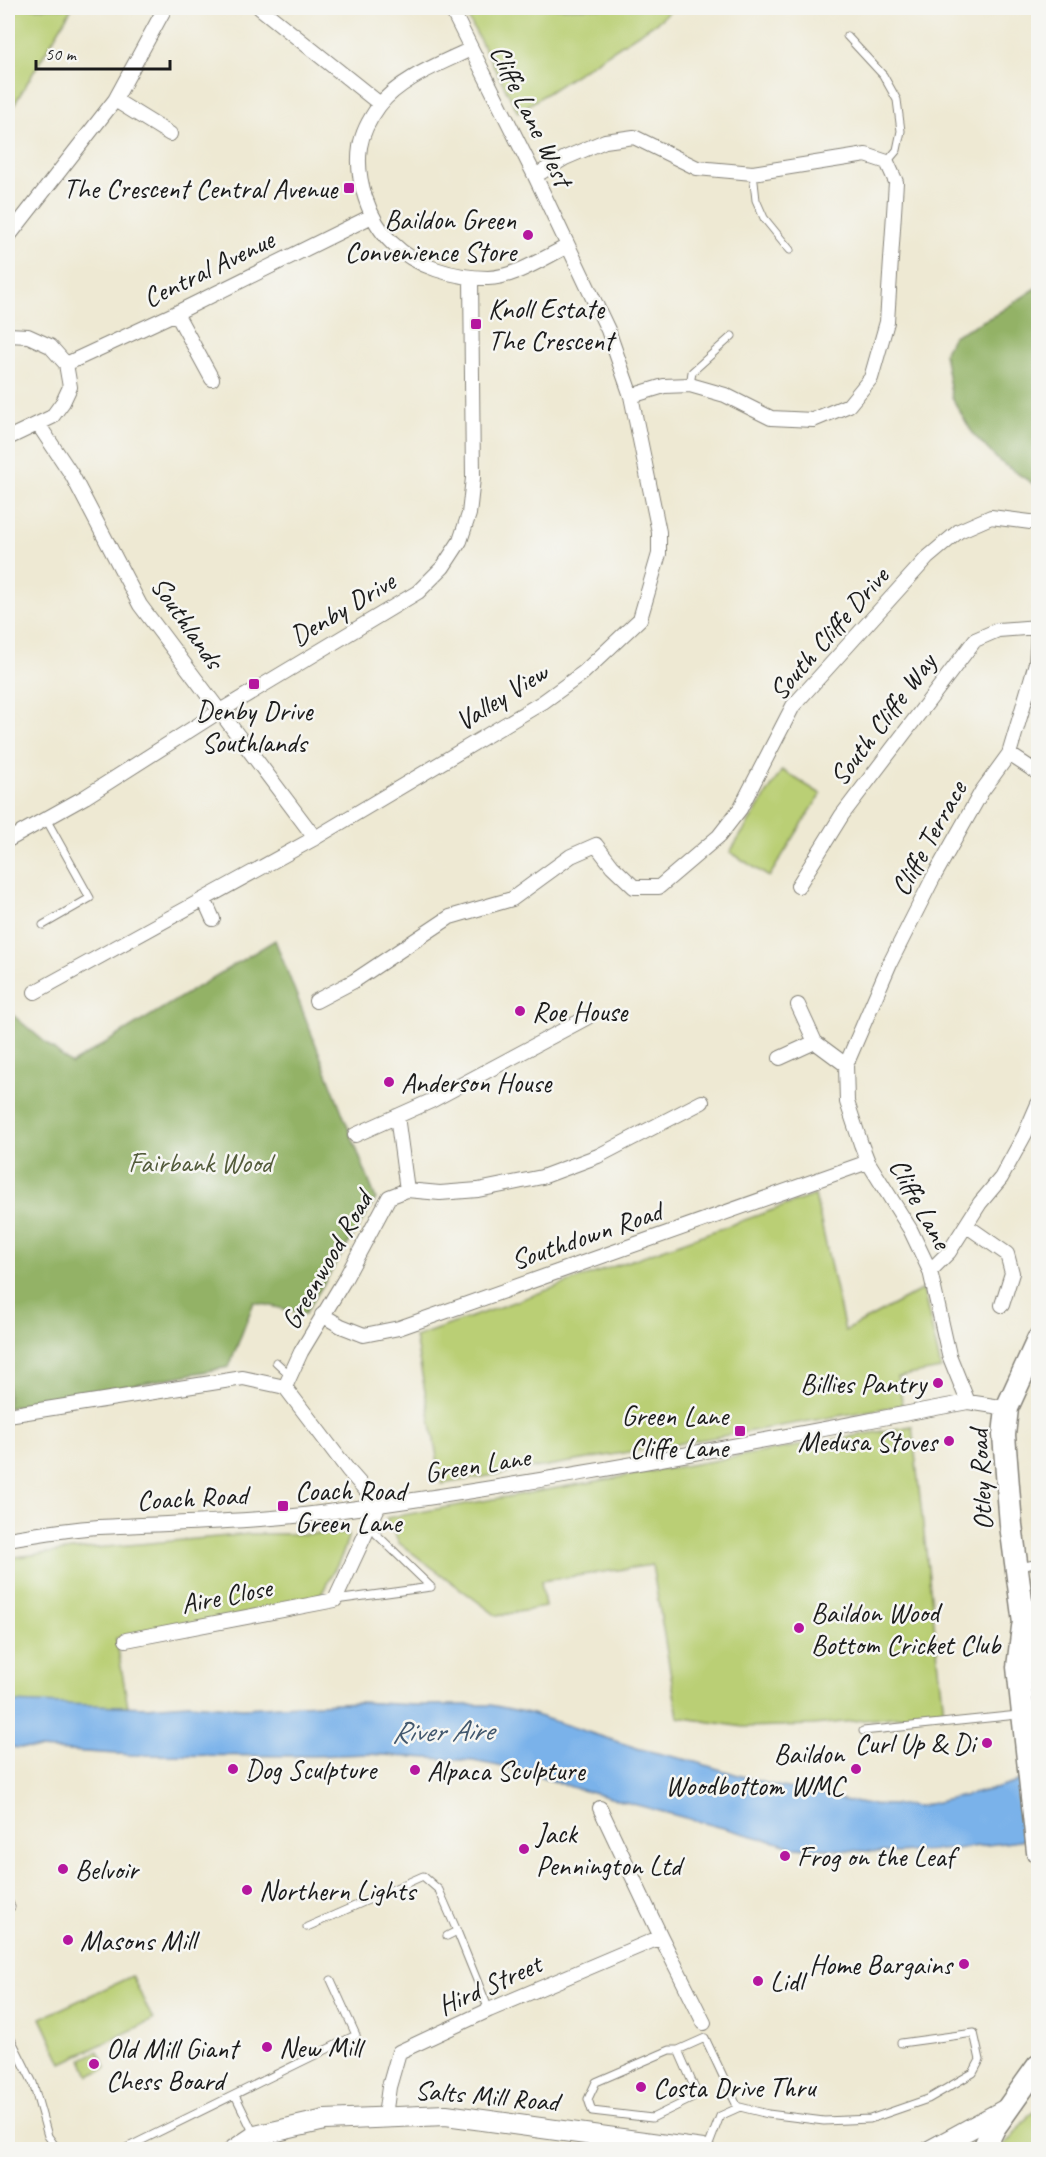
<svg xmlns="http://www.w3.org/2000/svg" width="1046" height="2157" font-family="Caveat,sans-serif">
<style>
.green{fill:#bacf74;stroke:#6b7648;stroke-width:1.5}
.forest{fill:#93b266;stroke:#586741;stroke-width:1.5}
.water{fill:#7ab2ea;stroke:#4b6783;stroke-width:1.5}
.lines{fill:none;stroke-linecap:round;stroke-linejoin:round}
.lane-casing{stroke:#858278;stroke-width:9}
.street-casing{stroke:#858278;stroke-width:16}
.secondary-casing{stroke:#858278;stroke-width:22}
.primary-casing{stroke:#858278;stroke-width:25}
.lane{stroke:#fff;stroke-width:7}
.street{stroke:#fff;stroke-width:14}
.secondary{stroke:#fff;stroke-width:20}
.primary{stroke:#fff;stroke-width:22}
.poi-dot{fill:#b5179e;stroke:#f6f6f2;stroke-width:2}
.labels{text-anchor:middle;stroke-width:5;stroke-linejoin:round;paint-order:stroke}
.street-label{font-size:28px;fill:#1c1c1c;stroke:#f6f6f2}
.poi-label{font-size:28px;fill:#1c1c1c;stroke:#f6f6f2;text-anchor:start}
.park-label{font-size:28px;fill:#535b3b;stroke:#f6f6f2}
.water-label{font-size:30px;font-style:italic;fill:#42586e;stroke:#f6f6f2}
</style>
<rect width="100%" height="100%" fill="#f6f6f2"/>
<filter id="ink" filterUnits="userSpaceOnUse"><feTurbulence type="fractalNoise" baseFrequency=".0167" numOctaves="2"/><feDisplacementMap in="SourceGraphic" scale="12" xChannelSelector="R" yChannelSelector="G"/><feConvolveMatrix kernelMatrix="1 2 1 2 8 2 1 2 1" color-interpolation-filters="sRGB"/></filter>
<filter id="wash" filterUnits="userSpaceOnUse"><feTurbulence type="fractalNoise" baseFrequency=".008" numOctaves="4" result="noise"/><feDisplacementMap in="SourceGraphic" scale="24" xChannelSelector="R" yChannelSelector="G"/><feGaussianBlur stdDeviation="1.35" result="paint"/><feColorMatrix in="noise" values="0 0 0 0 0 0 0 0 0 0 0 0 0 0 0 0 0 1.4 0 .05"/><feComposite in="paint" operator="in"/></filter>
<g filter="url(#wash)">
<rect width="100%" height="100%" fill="#eee9d3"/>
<path class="green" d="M8 8H72L8 115Z
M463 8H673L660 20 518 112Z
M782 770 821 794 769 877 730 852Z
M815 1195 845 1331 923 1289 941 1369 897 1377 903 1405 442 1484 415 1337Z
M912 1426 944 1712 813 1725 743 1727 678 1717 652 1565 541 1581 545 1607 497 1616 399 1543 386 1518Z
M250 1534H349L343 1553 322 1593 306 1606 116 1638 128 1706 48 1705 8 1702V1558L73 1550Z
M132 1976 153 2020 62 2063 41 2018Z
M98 2051 106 2068 89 2076 82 2059Z
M1038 2109V2149H999L1013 2136 1029 2115Z"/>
<path class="forest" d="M1038 287V487L999 461 973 434 952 398 944 353 953 336 995 315Z
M275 940 376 1199 305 1314 254 1302 229 1367 8 1408V1011L71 1064Z"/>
<path class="water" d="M8 1702 146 1707 189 1704 243 1708 359 1702 413 1705H491L529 1713 640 1749 692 1761 768 1784 863 1804 920 1806 998 1788 1014 1783 1038 1768V1831L1020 1841 955 1849 897 1853 794 1847 581 1790 519 1770 473 1761 368 1754 313 1756 133 1755 8 1747Z"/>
</g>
<g filter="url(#ink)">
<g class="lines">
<g class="lane-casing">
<path id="lane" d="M847 36 883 75 897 100 901 131 897 150 887 162
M753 173 756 200 764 218 790 250
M690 385 692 372 732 336
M43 925 90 898 46 819
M276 1362 290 1375
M368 1526 431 1587
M1021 1567 1038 1563
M335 1600 431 1587
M863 1731 1038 1713
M8 1900 11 1907 8 1908
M307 1927 423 1876 439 1890 457 1931
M447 1936 457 1931 489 2010
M8 2033 33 2083 48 2136 58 2150
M678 2050H670L596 2082 588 2099 592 2111 652 2118 693 2098 696 2091 678 2050 705 2038 738 2108
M235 2095 254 2134
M262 2137 268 2150
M122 2150 356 2035 331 1980
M707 2150 720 2116 740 2107 768 2114 824 2121 870 2119 928 2099 973 2073 980 2060 974 2033 901 2043"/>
</g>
<g class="street-casing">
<path id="street" d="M260 8 380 104
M471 49C442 63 399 79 379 106 371 117 362 133 360 147 355 178 369 221 392 243 416 267 455 278 488 278 516 277 543 258 568 246
M115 100 170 134
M535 176 565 158 605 141 634 137 697 168 753 173 866 155 887 162 896 182 887 322 871 378 849 405 813 420 771 418 725 395 690 385 664 386 631 396
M8 237 115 100 165 8
M176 313 212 379
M8 335 28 336 50 346 66 364 70 387 63 402 52 417 8 438
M66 364 176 313 372 216
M38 424 72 475 140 605 315 838
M1009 754 1038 773
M8 840 85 797 220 711 418 592 443 567 460 541 469 514 473 478 471 277
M798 886 842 815 975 640 998 630 1038 627
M204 899 213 919
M35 992 315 838 543 702 583 673 640 619 659 554V532L631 396 608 330 535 176 451 8
M316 1001 354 981 450 917 512 899 571 856 596 845 612 866 634 887H659L719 836 740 809 793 706 927 558 959 531 991 517 1038 523
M798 1005 815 1042 846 1065 847 1102 861 1144 868 1162 910 1229 930 1271 949 1355 968 1402
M780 1058 815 1042
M846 1065 890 963 933 878 982 791 1009 754 1036 663 1038 632
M397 1116 407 1190
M355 1135 431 1101 588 1017
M967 1226 1007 1254 1012 1273 1002 1305
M930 1271 949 1252 980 1203 1001 1178 1025 1134 1038 1104
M322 1315 341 1326 364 1335 399 1328 868 1162
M285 1387 301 1352 345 1279 389 1197 407 1190 440 1193 478 1190 542 1177 598 1156 702 1102
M8 1415 243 1378 285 1387 348 1470 379 1505
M8 1539C38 1534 68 1529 99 1527 168 1523 236 1523 304 1515 527 1487 747 1443 968 1402L1007 1408
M126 1640 335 1600 379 1505
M600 1808 661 1937 704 2023
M385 2116 389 2087 399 2052 489 2010 661 1937
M594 2134 595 2150"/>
</g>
<g class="secondary-casing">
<path id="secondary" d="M234 2150 255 2136 325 2120 446 2115 703 2150
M931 2150 1008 2108"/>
</g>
<g class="primary-casing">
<path id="primary" d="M1038 1340 1007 1408 1004 1435 1011 1525 1024 1623 1038 1671
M1023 1627 1018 1667 1038 1852
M983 2150 994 2128 1038 2066"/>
</g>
<use href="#lane" class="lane"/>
<use href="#street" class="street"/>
<use href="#secondary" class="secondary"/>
<use href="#primary" class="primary"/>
</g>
</g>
<g class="poi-dot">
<rect x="343" y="182" width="12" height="12" rx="3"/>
<circle cx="528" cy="235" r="6"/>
<rect x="470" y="318" width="12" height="12" rx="3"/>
<rect x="248" y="678" width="12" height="12" rx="3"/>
<circle cx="520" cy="1011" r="6"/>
<circle cx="389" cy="1082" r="6"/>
<circle cx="938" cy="1383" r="6"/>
<rect x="734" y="1425" width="12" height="12" rx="3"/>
<circle cx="949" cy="1441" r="6"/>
<rect x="277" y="1500" width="12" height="12" rx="3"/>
<circle cx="799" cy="1628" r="6"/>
<circle cx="987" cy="1743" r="6"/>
<circle cx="233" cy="1769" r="6"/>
<circle cx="856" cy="1769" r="6"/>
<circle cx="415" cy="1770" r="6"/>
<circle cx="524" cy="1849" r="6"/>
<circle cx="785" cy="1856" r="6"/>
<circle cx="63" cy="1869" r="6"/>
<circle cx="247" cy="1890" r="6"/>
<circle cx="68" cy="1940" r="6"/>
<circle cx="964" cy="1964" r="6"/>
<circle cx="758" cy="1981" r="6"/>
<circle cx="267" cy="2047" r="6"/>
<circle cx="94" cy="2064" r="6"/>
<circle cx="641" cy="2087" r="6"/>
</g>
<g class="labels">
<g class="street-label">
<text transform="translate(532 115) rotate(64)" y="10">Cliffe Lane West</text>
<text transform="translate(208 268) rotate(-26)" y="10">Central Avenue</text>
<text transform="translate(342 608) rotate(-31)" y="10">Denby Drive</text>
<text transform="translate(188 622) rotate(55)" y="10">Southlands</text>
<text transform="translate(828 633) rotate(-49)" y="10">South Cliffe Drive</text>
<text transform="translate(501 696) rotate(-32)" y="10">Valley View</text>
<text transform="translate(882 719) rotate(-53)" y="10">South Cliffe Way</text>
<text transform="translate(928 838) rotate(-61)" y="10">Cliffe Terrace</text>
<text transform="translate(921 1203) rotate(61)" y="10">Cliffe Lane</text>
<text transform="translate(586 1235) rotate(-19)" y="10">Southdown Road</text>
<text transform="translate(326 1260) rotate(-60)" y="10">Greenwood Road</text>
<text transform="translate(477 1464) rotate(-9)" y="10">Green Lane</text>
<text transform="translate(980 1480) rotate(-93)" y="10">Otley Road</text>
<text transform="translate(192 1497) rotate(-3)" y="10">Coach Road</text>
<text transform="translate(226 1595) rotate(-11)" y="10">Aire Close</text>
<text transform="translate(489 1984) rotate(-24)" y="10">Hird Street</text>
<text transform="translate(487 2095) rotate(5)" y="10">Salts Mill Road</text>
</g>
<g class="poi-label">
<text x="337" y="198" text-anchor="end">The Crescent Central Avenue</text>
<text x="516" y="229" text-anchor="end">Baildon Green<tspan x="516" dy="32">Convenience Store</tspan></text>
<text x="488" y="318">Knoll Estate<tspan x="488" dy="32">The Crescent</tspan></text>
<text x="254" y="720" text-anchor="middle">Denby Drive<tspan x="254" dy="32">Southlands</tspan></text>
<text x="532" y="1021">Roe House</text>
<text x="401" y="1092">Anderson House</text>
<text x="926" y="1393" text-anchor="end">Billies Pantry</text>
<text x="728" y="1425" text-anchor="end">Green Lane<tspan x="728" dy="32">Cliffe Lane</tspan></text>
<text x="937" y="1451" text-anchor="end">Medusa Stoves</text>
<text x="295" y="1500">Coach Road<tspan x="295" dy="32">Green Lane</tspan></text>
<text x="811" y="1622">Baildon Wood<tspan x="811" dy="32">Bottom Cricket Club</tspan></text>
<text x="975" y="1753" text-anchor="end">Curl Up &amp; Di</text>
<text x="844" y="1763" text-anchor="end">Baildon<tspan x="844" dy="32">Woodbottom WMC</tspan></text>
<text x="245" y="1779">Dog Sculpture</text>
<text x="427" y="1780">Alpaca Sculpture</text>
<text x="536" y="1843">Jack<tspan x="536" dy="32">Pennington Ltd</tspan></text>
<text x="797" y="1866">Frog on the Leaf</text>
<text x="75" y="1879">Belvoir</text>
<text x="259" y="1900">Northern Lights</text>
<text x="80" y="1950">Masons Mill</text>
<text x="952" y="1974" text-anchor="end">Home Bargains</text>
<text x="770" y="1991">Lidl</text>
<text x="279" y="2057">New Mill</text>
<text x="106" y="2058">Old Mill Giant<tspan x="106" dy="32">Chess Board</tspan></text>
<text x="653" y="2097">Costa Drive Thru</text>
</g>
<g class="park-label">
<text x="200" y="1172">Fairbank Wood</text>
</g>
<g class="water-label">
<text transform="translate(442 1731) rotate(-1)" y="10">River Aire</text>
</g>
</g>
<rect width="1046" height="2157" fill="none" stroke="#f6f6f2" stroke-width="30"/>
<path d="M36 60v9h134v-9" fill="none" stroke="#1c1c1c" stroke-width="3"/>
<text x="45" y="60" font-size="18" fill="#1c1c1c" stroke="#f6f6f2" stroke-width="4.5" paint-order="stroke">50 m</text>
</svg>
